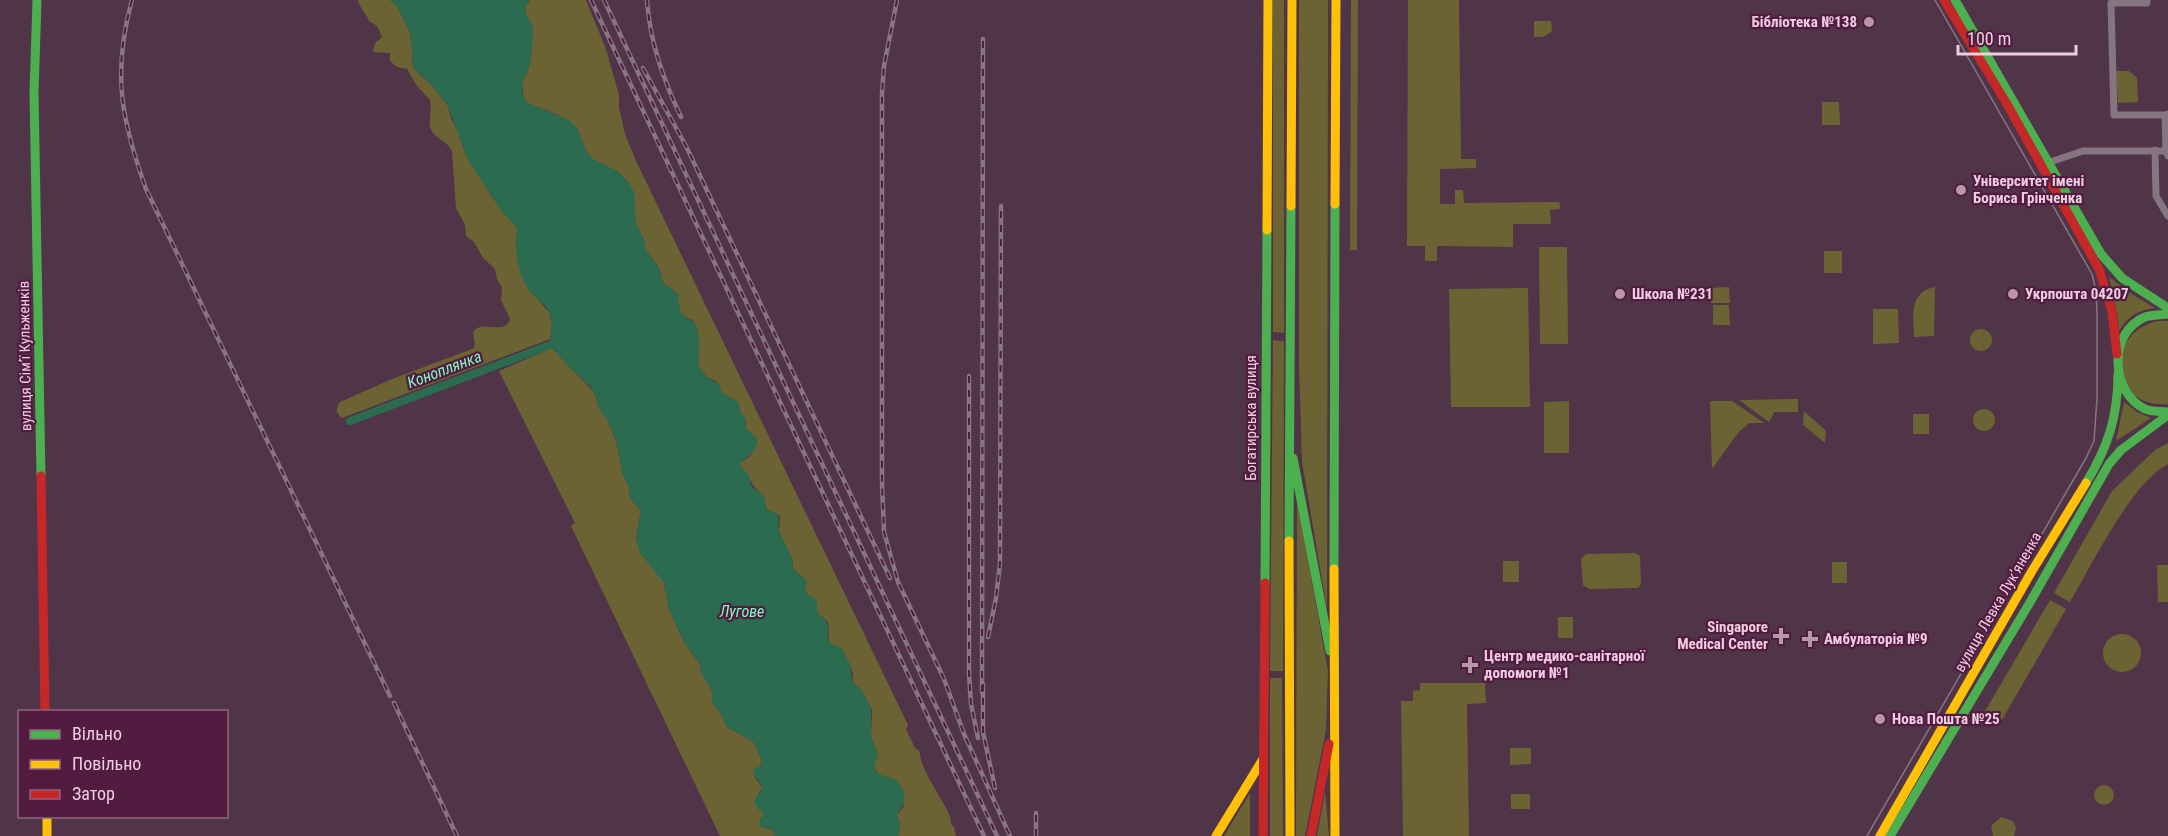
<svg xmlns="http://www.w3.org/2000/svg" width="2168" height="836" font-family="'Roboto Condensed',sans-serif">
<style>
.green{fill:#6c6335}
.water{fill:#2b6b50}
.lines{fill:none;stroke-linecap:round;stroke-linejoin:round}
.canal{stroke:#2b6b50;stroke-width:8}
.street{stroke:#85757e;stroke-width:7}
.fast{stroke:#4caf50;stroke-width:9}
.slow{stroke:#ffc107;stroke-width:9}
.jam{stroke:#c62828;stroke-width:9}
.tram{stroke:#877682;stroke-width:1.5}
.rail-casing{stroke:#877682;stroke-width:4.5}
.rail{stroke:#521c40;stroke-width:2;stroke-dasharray:7;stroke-linecap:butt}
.poi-dot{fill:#b797aa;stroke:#521c40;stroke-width:2}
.labels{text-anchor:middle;stroke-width:4.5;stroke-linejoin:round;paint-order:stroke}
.poi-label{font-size:15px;font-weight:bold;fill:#efcce0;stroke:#521c40;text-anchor:start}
.street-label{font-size:15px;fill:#efcce0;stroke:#521c40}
.water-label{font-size:16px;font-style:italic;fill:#7efcc3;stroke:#521c40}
</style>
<rect width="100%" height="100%" fill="#503447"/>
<path class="green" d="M358 0H390L397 6 410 33 413 53 412 62 419 74 432 85 448 106 451 118 460 135 463 148 492 197 517 228 516 245 532 293 549 312 552 324 550 339 342 418C335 413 336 408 340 402L392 379 472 349 475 346 473 332C484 318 504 337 510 319L501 300 502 288 497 279 495 269 483 258 474 242 466 236 465 225 456 208 452 151C447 140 431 137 430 126 429 117 432 109 430 100L417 86 407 69 397 67 390 61V53L373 52 375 43 382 37 377 26 369 21C366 13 359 7 358 0Z
M530 0H586L606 49 619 95V108L625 134 636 161 908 725 906 729 915 748 920 752C919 772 953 810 951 824L954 827 956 836H898L900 824 897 815 904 806 874 768V763L878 755 871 736 872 710 861 690 853 683V673L844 653 829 642 828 622 818 614 805 592 806 580 793 569V562L779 531 780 516 778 514 767 510 763 495C748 484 752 477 740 466V463L750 456 757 443 753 435 746 429V421L740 413 739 403 722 393 716 381 707 377 698 366C699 352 701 330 692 320 688 317 683 317 680 312 676 306 679 300 677 293L663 283 659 268 645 249 644 240 636 224 629 183 617 171 593 160 586 151 577 128 556 114 527 103 524 99 522 83 529 68 533 28 526 17 525 7Z
M1273 0H1284V333L1273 332Z
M1299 0H1328L1327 609 1302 462 1299 366Z
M1351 0H1358L1357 250H1350Z
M1408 0H1459L1461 159H1476V168L1440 169V204H1455V190H1463L1464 203 1559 202 1561 209 1550 210 1551 224H1513V247L1437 246V261H1425V246H1407Z
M1534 21H1551L1552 31 1543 37H1534Z
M2116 71H2129L2137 78 2138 102 2118 103Z
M1822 102H1839L1840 125H1822Z
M1539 247H1567L1568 344H1540Z
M1824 251H1842V273H1824Z
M2109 277 2133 295 2155 308C2137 311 2129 315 2119 331L2118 316Z
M1729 287 1730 303H1711L1710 288Z
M1935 287 1934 336 1914 337C1913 316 1909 292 1935 287Z
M1528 288 1530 407H1451L1449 289Z
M1713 305H1729L1730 325H1713Z
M1873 309H1898L1899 343 1873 344Z
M2157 321H2168V404C2114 410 2100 336 2157 321Z
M1970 340a11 11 0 1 1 22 0a11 11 0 1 1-22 0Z
M1273 340 1283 341 1284 343 1283 671H1270Z
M552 348 594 392 600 410 608 421 616 441 623 475 629 487 630 498 641 511 636 538 664 583 669 609 684 642 700 664 701 672 712 691V703L721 714 727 727 754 742 762 762 755 778 763 788 759 792 764 815 760 820V826L771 829 775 836H720L571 526 575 523 499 371Z
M1798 399V412H1774L1769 422 1739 400Z
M1569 401V453H1544V402Z
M1710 401H1732L1764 423H1749L1738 433 1712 469Z
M2124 402 2137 412 2151 418 2116 441Z
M1973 420a11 11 0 1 1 22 0a11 11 0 1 1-22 0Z
M1804 411 1826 431 1825 443 1803 425Z
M1913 414H1929V434H1913Z
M2168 443V464C2131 483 2092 565 2070 602L2054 593 2112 491 2155 450Z
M1297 499 1328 671 1326 730 1305 836H1296Z
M1635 553 1640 556 1641 584 1638 588 1589 589 1583 585 1581 559 1586 554Z
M1503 561H1519V582H1503Z
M1832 562H1847V583H1832Z
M2157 565H2168V602H2158Z
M2050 600 2066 609 2002 720 1984 713Z
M1558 617H1573V638H1558Z
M2103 653a19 19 0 1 1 38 0a19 19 0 1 1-38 0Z
M1270 678H1282L1283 836H1270Z
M1420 683H1485L1486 703 1467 704 1469 836H1403L1401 701H1413V691L1420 690Z
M1510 748H1531V764L1510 765Z
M2094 795a10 10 0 1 1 20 0a10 10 0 1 1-20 0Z
M1325 791 1329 836H1317Z
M1250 793V836H1224Z
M1511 794H1530V809H1511Z
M2001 817 2013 821 2016 828 2014 836H1993L1991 826Z"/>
<path class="water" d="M390 0H530C517 15 533 17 533 30 532 39 533 50 531 58 529 75 514 87 528 103L569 120 577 128 586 151 593 159 617 171 629 183 634 192 636 224 644 240 645 249 659 268 663 283 677 293 681 313C684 317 690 319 693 322 702 333 699 352 698 366L707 377 719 384 722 393 739 403 740 413 745 417 746 429 757 438C758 450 749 456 740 463V466L748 474 752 487 763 495 767 510 778 514C780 520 777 526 780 533 784 543 794 557 793 569L807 581 805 592C821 604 815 595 818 614 834 626 825 627 829 642L842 649 850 664 853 683 861 690 871 708V736L878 755C868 778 882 772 897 781 908 795 906 801 897 815L900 824 898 836H775L771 829 760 826 759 823 764 813 758 809 754 801 763 788 753 773 755 768 761 766 762 762 754 742 727 727 721 714 712 703V691L701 672 700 664 684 642 669 609 664 583 640 553 636 538 641 511 630 498 629 487 623 475 616 441 608 421 600 410 594 392 590 386 571 369 550 345C550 334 554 322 549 312 546 305 538 300 533 295 516 276 515 252 517 228L500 209 468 160 448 106 432 85 414 69 410 33 397 6Z"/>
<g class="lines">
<path class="canal" d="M350 421 550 345"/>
<path class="street" d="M2147 0V3H2111L2114 115H2165
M2168 114 2165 115 2166 151 2168 156
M2155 150 2156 196 2168 216
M2050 162 2083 151H2166"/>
<path class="fast" d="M37 0 34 93 41 476
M1955 0 2101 254 2122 278 2168 308
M2168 314C2161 315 2151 315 2145 317 2107 333 2111 393 2145 409 2151 412 2161 411 2168 412
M1293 458 1330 651
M2086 483C2108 447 2118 416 2118 374
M1289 541 1291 206
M1334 569 1335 204
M1265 583 1267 230
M1890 836 2029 604 2109 464 2121 450 2168 415"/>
<path class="slow" d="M1335 204 1336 0
M1291 206 1292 0
M1267 230 1268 0
M1289 541 1290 836
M1334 569 1335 836
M47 816V836
M1216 836 1263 759
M1880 836 2032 571 2086 483"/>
<path class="jam" d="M1944 0 2007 104 2099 269 2112 311 2117 354
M41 476 45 712
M1263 836 1265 583
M1311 836 1329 744"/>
<path class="tram" d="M1867 836 2086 458 2094 441 2097 398V311L2096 291 2092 274 1935 0"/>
<g class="rail-casing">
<path id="rail" d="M132 0C112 73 121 119 146 189L390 696
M591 0 984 836
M604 0 997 836
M647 0C650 42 663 79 681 117
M897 0 884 66 882 93V484L884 532 898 582 944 679 964 734 1010 836
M643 68 686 146 890 578
M969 376V674L971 704 978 738
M988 637 996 598 1000 564 1001 206
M983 684V732L995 788
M982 692 983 39
M394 703 457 836
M1036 836V813"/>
</g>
<use href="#rail" class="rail"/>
</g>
<g class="poi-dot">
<circle cx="1869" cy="22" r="6"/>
<circle cx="1961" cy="190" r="6"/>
<circle cx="1620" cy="294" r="6"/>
<circle cx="2013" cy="294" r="6"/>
<path d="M1778 627h6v6h6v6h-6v6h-6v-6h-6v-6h6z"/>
<path d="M1807 630h6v6h6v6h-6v6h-6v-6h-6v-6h6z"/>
<path d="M1467 656h6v6h6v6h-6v6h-6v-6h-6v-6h6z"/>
<circle cx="1880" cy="719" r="6"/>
</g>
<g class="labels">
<g class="poi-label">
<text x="1857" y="27" text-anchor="end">Бібліотека №138</text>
<text x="1973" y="186">Університет імені<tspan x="1973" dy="17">Бориса Грінченка</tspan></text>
<text x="1632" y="299">Школа №231</text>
<text x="2025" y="299">Укрпошта 04207</text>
<text x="1768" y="632" text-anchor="end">Singapore<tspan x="1768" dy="17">Medical Center</tspan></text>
<text x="1824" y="644">Амбулаторія №9</text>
<text x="1484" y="661">Центр медико-санітарної<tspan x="1484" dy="17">допомоги №1</tspan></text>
<text x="1892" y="724">Нова Пошта №25</text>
</g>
<g class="street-label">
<text transform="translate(25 356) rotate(-91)" y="5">вулиця Сімʼї Кульженків</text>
<text transform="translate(1251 418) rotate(-90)" y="5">Богатирська вулиця</text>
<text transform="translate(1998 602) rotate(-60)" y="5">вулиця Левка Лукʼяненка</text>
</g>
<g class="water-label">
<text transform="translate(444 369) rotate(-21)" y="6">Коноплянка</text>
<text x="742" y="617">Лугове</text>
</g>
</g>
<rect x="18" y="710" width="210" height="108" fill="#521c40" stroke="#916280" stroke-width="1.5"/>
<rect x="30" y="730" width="30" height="9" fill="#4caf50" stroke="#916280" stroke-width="1.5"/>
<text x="72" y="740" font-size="18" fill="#efcce0">Вільно</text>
<rect x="30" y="760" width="30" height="9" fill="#ffc107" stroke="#916280" stroke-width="1.5"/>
<text x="72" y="770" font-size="18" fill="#efcce0">Повільно</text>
<rect x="30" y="790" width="30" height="9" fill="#c62828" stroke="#916280" stroke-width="1.5"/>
<text x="72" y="800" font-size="18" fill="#efcce0">Затор</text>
<path d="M1958 45v9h118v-9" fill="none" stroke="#efcce0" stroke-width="3"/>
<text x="1967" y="45" font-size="18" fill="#efcce0" stroke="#521c40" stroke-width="4.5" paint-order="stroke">100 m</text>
</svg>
